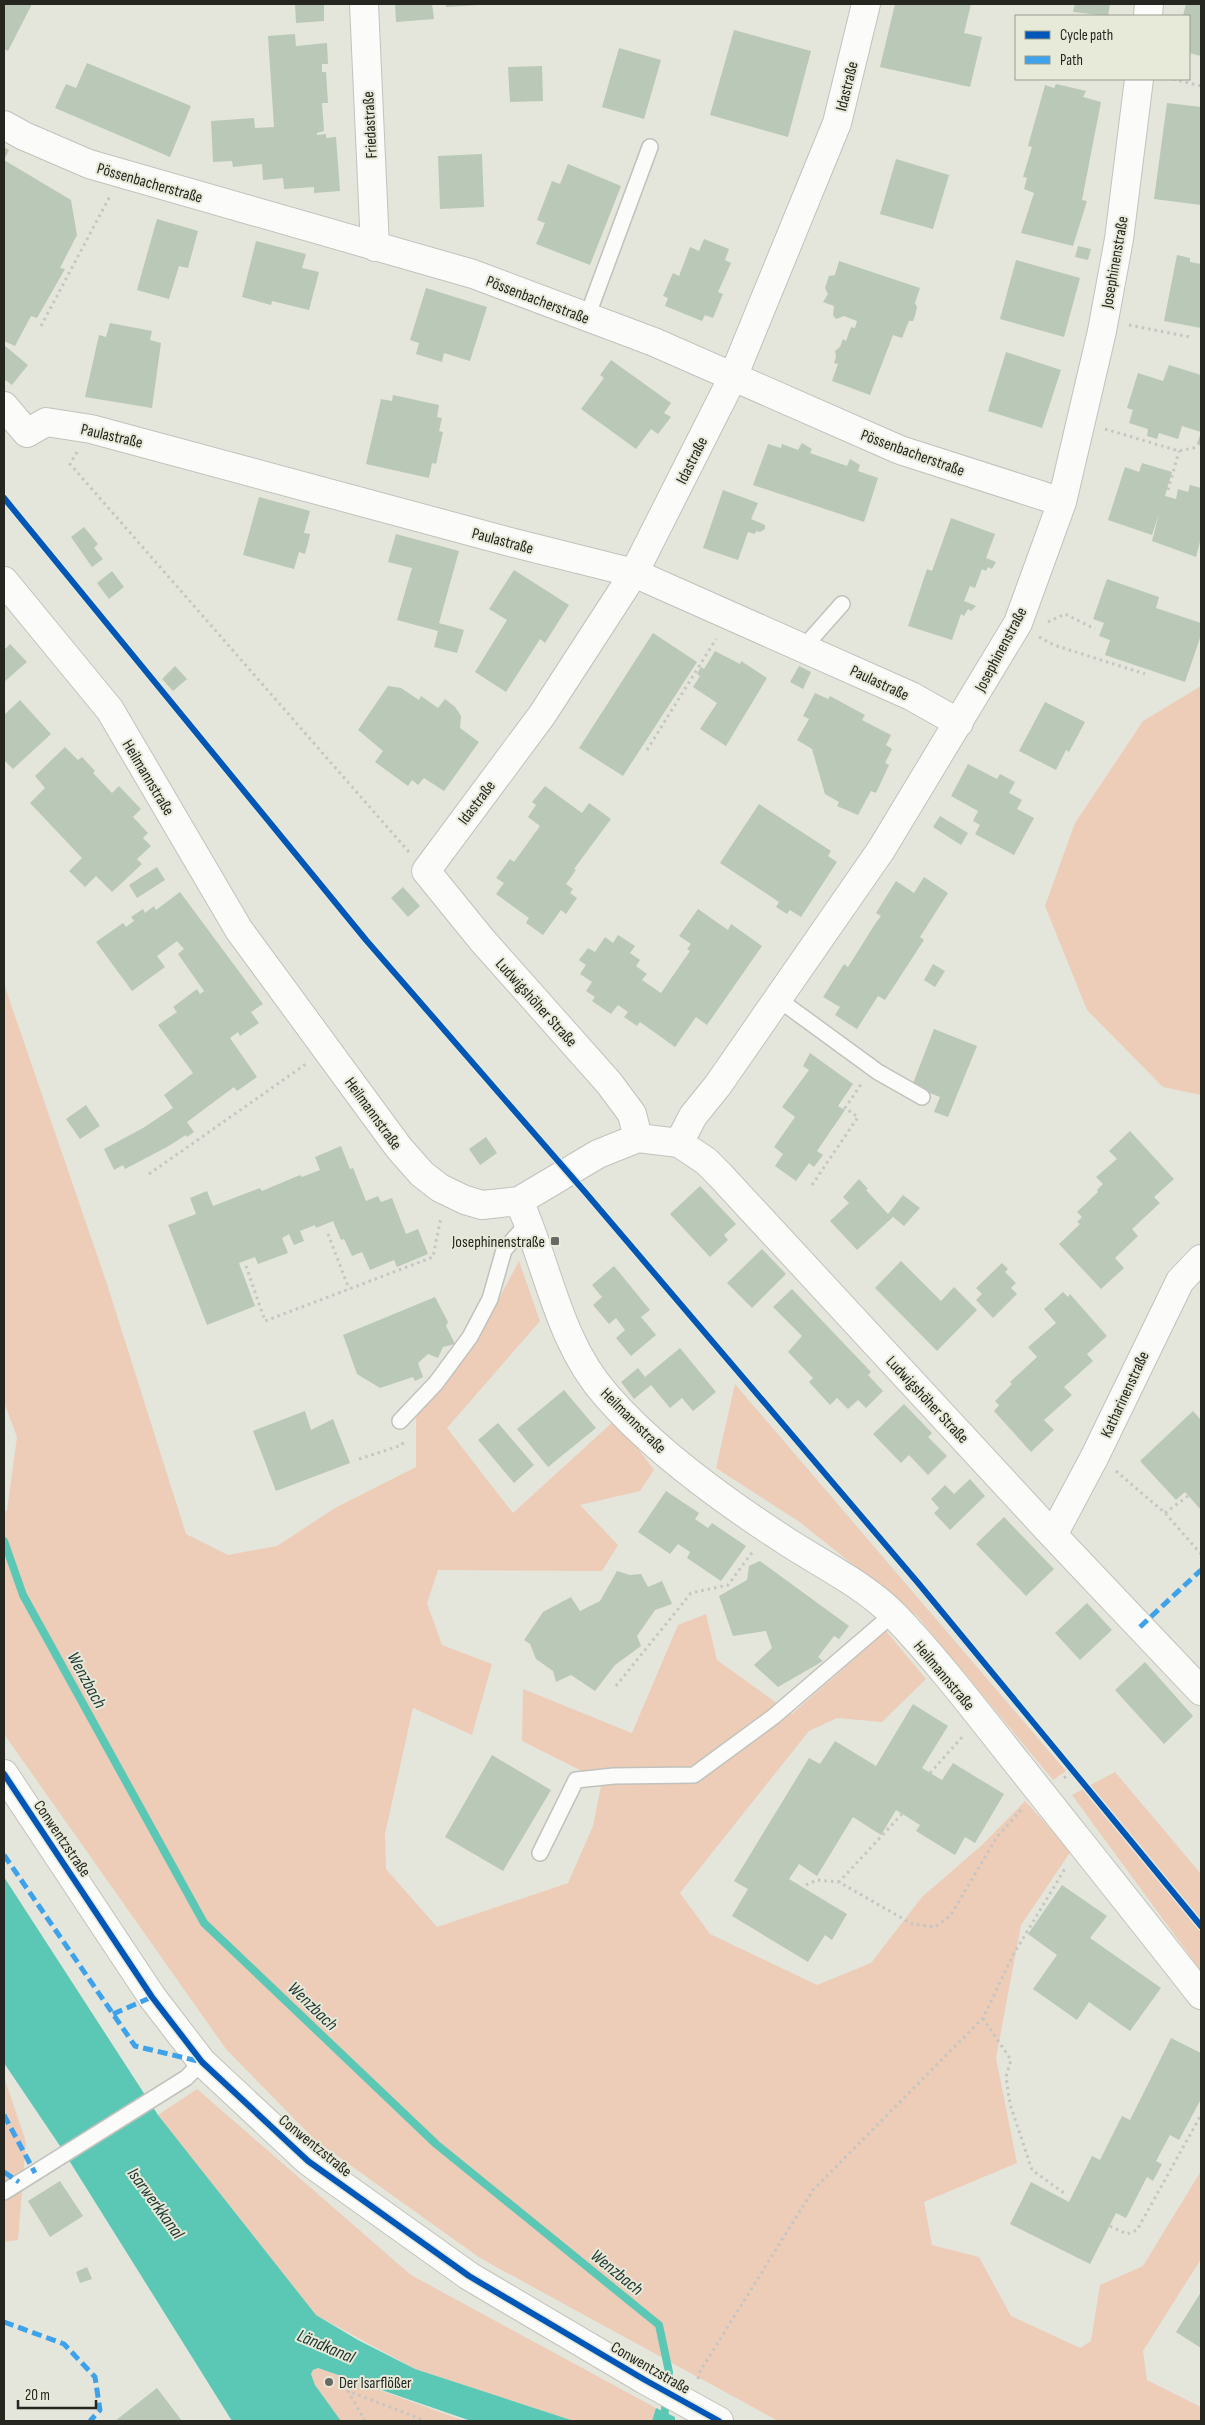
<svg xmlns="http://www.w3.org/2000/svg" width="1205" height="2425" font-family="'Sofia Sans Condensed',sans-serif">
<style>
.green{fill:#edccb8}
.water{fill:#5bc8b6}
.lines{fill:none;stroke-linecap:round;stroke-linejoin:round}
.stream{stroke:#5bc8b6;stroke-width:8}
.building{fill:#b9c8b7}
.lane-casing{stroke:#c1c2bc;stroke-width:18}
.street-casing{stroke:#c1c2bc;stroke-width:30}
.path{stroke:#c5c6c3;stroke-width:3;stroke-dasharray:2.5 4;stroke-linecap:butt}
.lane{stroke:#fbfbfa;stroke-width:15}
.street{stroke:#fbfbfa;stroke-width:28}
.quiet{stroke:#3ea2ea;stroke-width:5;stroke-dasharray:10 5;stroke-linecap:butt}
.cycleway-casing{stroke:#e7e9d9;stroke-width:9}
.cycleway{stroke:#0057b8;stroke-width:6}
.poi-dot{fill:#686962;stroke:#e7e9d9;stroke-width:2}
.labels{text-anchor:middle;stroke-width:4;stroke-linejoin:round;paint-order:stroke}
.street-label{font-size:16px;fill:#252620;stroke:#e7e9d9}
.poi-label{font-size:16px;fill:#252620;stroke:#e7e9d9;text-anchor:end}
.water-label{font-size:18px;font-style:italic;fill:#1f3631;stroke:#e7e9d9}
</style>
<rect width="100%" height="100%" fill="#e4e6dc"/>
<path class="green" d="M1201 686V1095L1163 1087 1087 1010 1045 906 1075 823 1143 721Z
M4 984 107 1284 186 1534 228 1555 277 1546 335 1508 416 1467V1417L487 1321 519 1261 540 1321 447 1428 513 1513 616 1419 654 1470 640 1491 580 1505 618 1545 602 1571 438 1570 427 1603 442 1645 492 1664 472 1735 413 1708 385 1834 386 1869 437 1927 568 1883 593 1826 602 1781 522 1741 523 1689 632 1733 678 1625 706 1614 717 1660 792 1714 886 1631 926 1679 882 1722 837 1718 809 1731 680 1893 710 1934 817 1985 871 1963 922 1897 982 1845 1025 1801 1071 1851 1021 1925 996 2058 1017 2163 924 2202 932 2245 979 2257 1011 2316 1080 2348 1091 2341 1100 2285 1143 2266 1201 2171V2259L1143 2351 1147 2380 1201 2407V2421H778L480 2258 315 2140 226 2049 4 1734V1512L7 1510 17 1437 4 1402Z
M735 1384 1066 1771 1053 1780 918 1617 801 1523 716 1468Z
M1115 1772 1201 1874V1971L1072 1795Z
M4 2077 26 2142 18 2240 4 2242Z
M197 2089 411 2275 656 2408 652 2421H574L415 2369 316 2315 158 2115Z
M318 2368 465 2421H341L315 2385 311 2374 313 2370Z"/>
<path class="water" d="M4 1877 158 2115 316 2315 358 2340 415 2369 574 2421H471L318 2368 313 2370 311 2374 315 2385 341 2421H232L60 2146 4 2063Z
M656 2408 675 2417V2421H652Z"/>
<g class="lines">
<path class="stream" d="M4 1541 23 1595 204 1923 436 2144 659 2325 669 2372 667 2387
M664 2421 666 2398"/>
</g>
<path class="building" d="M4 4H32L8 51 4 49Z
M295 4H324V21L296 23Z
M395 4H432L434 19 396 22Z
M446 4H479L480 5 446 7Z
M895 4H971L964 33 982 37 970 87 880 67Z
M1075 4H1110L1108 16 1073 12Z
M1186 4H1201V56L1189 53V16H1183Z
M734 30 811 51 788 137 710 115Z
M295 34 296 46 327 43 328 64H322V72H326L328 103H322L324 131 317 133V135L326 134V138L336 137 340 191 314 193V187L284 189 283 178 263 180 262 164 233 167 232 161 213 162 211 121 254 118 255 128 274 127 268 36Z
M619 48 661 60 644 119 602 107Z
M87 63 191 106 170 157 55 108 66 84 76 88Z
M542 66 543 101 510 102 508 67Z
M1056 84 1086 91 1083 97 1101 102 1082 200 1087 201 1073 246 1021 233 1034 193 1024 189 1027 178 1023 177 1032 147 1028 146 1045 85 1054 88Z
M1167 103 1201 107V205L1154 199Z
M4 147 9 150 4 160Z
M482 154 484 207 440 209 438 156Z
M896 159 949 175 933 229 880 214Z
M4 160 71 200 77 235 60 268 65 269 37 318 31 316 15 346 4 341Z
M568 164 621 186 590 265 536 244 545 223 537 220 552 181 560 184Z
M157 219 198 231 188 268 179 266 169 299 137 290Z
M704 239 729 249 725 260 731 263 718 292 723 294 713 318 705 315 702 321 665 306 668 298 663 296 673 273 679 276 690 247 699 251Z
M256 241 306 254 302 268 319 272 309 310 272 301 271 305 242 297Z
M1078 246 1091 249 1088 260 1075 257Z
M1177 255 1190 258V262L1201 264V328L1164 321Z
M1016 260 1080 278 1064 337 1000 319Z
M839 261 920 288 915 303 917 307 915 316 913 321H909L902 338 893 335 870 395 832 381 838 364 834 363 836 357 835 351 840 347 843 339 846 341 851 327 855 328 857 321 844 316 836 319 833 315 834 306 823 302 828 294 825 288 829 276 835 275Z
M426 288 487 307 470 361 444 353 442 362 416 354 419 343 410 340Z
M110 323 152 331 150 340 161 343 152 408 85 397 99 335 106 337Z
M4 345 28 365 12 385 4 379Z
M1006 352 1061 370 1042 428 988 411Z
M611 360 671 403 664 413 671 417 658 434 651 429 636 449 581 409 604 378 600 375Z
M1169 365 1201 375V446L1197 444 1201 432 1182 426 1178 439 1159 433 1157 439 1147 436 1148 429 1129 423 1133 410 1127 408 1138 373 1163 381Z
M393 395 439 405 437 417 442 418 439 431 443 432 436 464 432 463 429 478 366 464 381 399 392 401Z
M802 443 812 449 810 453 847 466 850 459 860 465 858 471 878 478 864 522 753 485 768 444 781 448 782 444 798 450Z
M1142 463 1172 472 1165 496 1176 499 1178 489 1188 492 1190 485 1201 488V538L1196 557 1152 541 1159 514 1152 535 1108 520 1125 467 1139 472Z
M723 490 758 503 751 519 765 525V529L760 532 756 531 755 534 748 532 738 560 703 548Z
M259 497 310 511 304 533 310 534 308 543 305 554 299 552 294 569 243 555Z
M951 518 995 534 986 558 996 562 992 569 988 567 986 571 982 569 975 588 970 586 964 601 976 606 971 611 968 609 964 616 961 614 952 640 908 626 927 569 932 571Z
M84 527 98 544 94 548 103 559 92 567 71 537Z
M396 534 459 551 439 623 464 630 457 653 434 647 438 631 397 620 412 568 388 562Z
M514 570 569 605 545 643 540 639 506 692 475 672 507 620 489 609Z
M112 571 124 587 109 599 97 583Z
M1107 579 1159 597 1156 608 1201 623V635L1185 682 1105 655 1110 640 1099 636 1104 623 1093 619Z
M653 633 697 662 623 776 579 748Z
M10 644 27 662 4 682V650Z
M715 651 740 664 741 661 767 678 726 746 700 729 717 703 693 687 700 676 697 674 701 667 704 669Z
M175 666 187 679 173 691 162 679Z
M799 666 811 672 803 689 790 682Z
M388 686 401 688 419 700 421 696 438 708 445 699 455 707 461 716 460 728 479 742 444 791 424 778 418 785 412 780 408 786 375 762 383 751 358 730Z
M815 693 828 699 830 696 865 715 862 720 891 735 886 745 892 749 885 763 889 765 876 793 871 791 858 815 837 806 839 802 825 794 812 749 797 740 809 719 803 716Z
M20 700 51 734 13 769 4 760V715Z
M1045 702 1085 722 1069 752 1066 750 1056 770 1019 751Z
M65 747 78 760 82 757 95 771 93 773 112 793 119 786 141 809 133 817 148 833 143 838 151 846 137 859 142 864 112 892 96 876 85 887 69 871 82 858 30 803 45 788 35 776Z
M968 764 997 779 1000 774 1015 782 1009 793 1022 800 1017 809 1034 818 1014 855 975 834 980 825 973 821 978 811 951 796Z
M545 786 582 813 589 803 611 819 574 869 576 870 566 884 573 889 570 893 577 898 566 914 561 910 543 935 526 923 529 918 496 894 504 883 496 878 510 859 514 862 540 826 528 817 536 805 532 802Z
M759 804 831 851 828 856 837 862 801 917 790 910 787 914 776 907 779 902 720 863Z
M940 816 968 833 961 845 933 827Z
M157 867 165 880 137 898 129 885Z
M924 877 948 893 920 937 924 940 885 1000 878 996 857 1029 835 1015 840 1007 823 997 844 964 848 967 875 924 881 916 876 913 896 881 914 893Z
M403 887 420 906 408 917 391 898Z
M180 892 263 1004 251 1012 259 1023 240 1036 238 1032 230 1038 257 1077 237 1091 234 1087 187 1122 194 1132 187 1137 186 1135 167 1147 125 1169 123 1165 114 1170 104 1149 143 1128 173 1108 164 1095 193 1073 158 1025 177 1012 173 1007 197 989 200 994 204 991 178 954 184 949 177 941 157 956 165 967 132 991 96 942 123 923 126 927 134 921 131 917 143 909 145 913 154 906 156 910Z
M698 909 728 930 731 924 762 946 707 1025 696 1017 675 1047 640 1022 637 1026 624 1017 628 1012 618 1005 611 1014 592 1001 595 997 586 991 592 982 580 974 586 965 579 960 588 948 595 952 605 937 613 943 618 935 635 946 630 953 640 960 636 966 647 974 642 980 661 993 690 951 687 949 691 944 679 936Z
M933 964 945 971 935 987 924 980Z
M934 1029 977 1046 948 1117 934 1112 940 1097 912 1086Z
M810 1053 853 1084 838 1106 845 1110 817 1151 823 1155 814 1167 809 1163 796 1181 775 1166 783 1154 774 1147 795 1117 782 1107 809 1070 803 1066Z
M86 1105 100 1126 80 1139 66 1119Z
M1130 1131 1174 1179 1154 1197 1160 1203 1132 1229 1138 1236 1115 1258 1124 1268 1101 1289 1059 1244 1080 1224 1077 1222 1082 1217 1077 1212 1098 1192 1097 1190 1103 1184 1096 1177 1117 1159 1109 1151Z
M486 1137 497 1153 480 1165 469 1149Z
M341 1146 350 1169 353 1168 366 1201 378 1196 381 1202 392 1198 406 1234 418 1229 428 1254 397 1267 394 1260 370 1270 362 1252 352 1256 344 1239 341 1240 333 1221 316 1228 315 1225 300 1231 304 1241 294 1245 289 1234 282 1238 288 1253 258 1264 255 1257 239 1263 255 1306 207 1325 168 1225 196 1214 190 1198 207 1191 213 1206 260 1188 262 1191 300 1175 302 1177 320 1170 315 1157Z
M859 1179 868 1189 866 1190 888 1214 903 1195 920 1208 904 1226 893 1217 857 1250 830 1221 849 1203 843 1197Z
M700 1186 736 1224 724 1235 728 1240 710 1257 670 1214Z
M762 1249 786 1274 752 1308 727 1283Z
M901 1261 941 1301 954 1287 977 1310 937 1351 875 1288Z
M1002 1263 1008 1269 1005 1272 1016 1283 1011 1288 1017 1294 993 1318 976 1300 982 1294 976 1288Z
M614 1266 650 1310 641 1317 656 1335 631 1356 616 1338 625 1330 616 1318 609 1324 593 1305 602 1297 592 1285Z
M792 1289 871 1372 868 1375 883 1391 866 1408 858 1400 848 1409 837 1398 830 1405 809 1382 813 1378 788 1352 802 1336 773 1307Z
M1063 1292 1068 1297 1070 1294 1107 1336 1087 1354 1093 1361 1064 1387 1072 1395 1044 1420 1054 1430 1031 1452 994 1411 999 1405 995 1401 1012 1384 1010 1382 1037 1357 1028 1347 1056 1323 1044 1309Z
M435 1297 448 1322 446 1326 455 1344 443 1347 438 1358 428 1354 418 1363 423 1377 415 1381 413 1377 380 1388 357 1374 343 1335Z
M680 1348 716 1392 693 1411 682 1398 670 1408 651 1385 634 1399 621 1382 638 1368 645 1377Z
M564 1390 596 1428 548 1467 517 1429Z
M904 1404 932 1433 928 1437 947 1456 928 1475 909 1455 901 1463 873 1434Z
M305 1411 311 1430 333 1419 350 1463 276 1491 253 1431Z
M1193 1411 1201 1420V1510L1185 1492 1176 1500 1140 1461Z
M498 1423 534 1465 514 1483 478 1440Z
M970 1479 985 1496 950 1530 934 1513 939 1508 931 1499 945 1485 954 1494Z
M666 1491 699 1513 695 1519 708 1528 712 1523 746 1546 721 1581 687 1558 690 1552 678 1544 670 1554 638 1532Z
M1004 1517 1054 1569 1026 1596 976 1544Z
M760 1561 849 1626 839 1639 834 1636 818 1657 823 1661 778 1687 754 1665 772 1648 766 1631 733 1636 719 1596 747 1580 749 1566Z
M617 1571 630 1575 641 1574 648 1587 662 1581 672 1604 655 1610 637 1636 641 1646 615 1665 595 1691 571 1675 556 1682 553 1671 536 1659 530 1644 524 1640 543 1612 571 1597 580 1611 600 1601Z
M1087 1603 1112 1630 1080 1660 1055 1633Z
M1145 1662 1193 1716 1164 1744 1115 1690Z
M913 1704 948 1726 922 1768 942 1780 953 1763 1004 1794 975 1843 965 1837 955 1855 916 1831 920 1825 896 1810 881 1835 853 1817 817 1876 799 1864 789 1879 847 1914 832 1940 825 1935 808 1962 732 1916 748 1889 734 1881 809 1758 820 1764 835 1741 876 1766Z
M492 1755 551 1790 503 1871 445 1837Z
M1062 1885 1107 1916 1090 1938 1161 1988 1130 2031 1089 2002 1077 2020 1033 1989 1057 1955 1028 1934Z
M1171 2038 1201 2053V2099L1179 2140 1170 2135 1156 2161 1162 2164 1153 2181 1147 2177 1126 2218 1116 2213 1090 2264 1010 2224 1031 2182 1069 2202 1092 2156 1100 2160 1122 2116 1130 2120Z
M60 2181 83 2216 50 2237 28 2201Z
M87 2267 92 2279 80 2283 76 2272Z
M1201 2292V2348L1176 2332Z
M157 2388 182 2421H115Z"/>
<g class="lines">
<g class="lane-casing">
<path id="lane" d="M587 317 650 147
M804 647 842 604
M778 999 878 1072 922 1097
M400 1421 436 1383 470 1337 490 1299 504 1250 529 1222
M540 1853 576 1780 614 1776 694 1775 773 1717 893 1614
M4 2192 186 2078 202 2062"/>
</g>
<g class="street-casing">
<path id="street" d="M364 4 375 247
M1148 16 1149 4
M4 125 24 136 89 164 473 274 654 342 900 450 1062 502
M4 406 27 433 46 422 91 429 510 542 634 573 911 696 959 723
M4 581 110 710 239 930 399 1148 422 1174 440 1188 465 1200 482 1205 519 1201 598 1154 638 1138 679 1143 706 1161 720 1175 1053 1535 1201 1691
M638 1138 632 1114 609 1083 482 940 426 871 542 715 634 573 733 377 837 123 866 4
M679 1143 693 1116 718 1085 881 850 1018 623 1062 502 1102 331 1119 239 1139 79
M519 1201C548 1265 558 1341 606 1395 654 1451 727 1503 789 1543 823 1565 866 1586 895 1616 938 1661 979 1715 1018 1764 1079 1841 1141 1918 1201 1995
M1053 1535 1094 1458 1180 1281 1201 1259
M4 1774 152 1997 202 2062 308 2161 469 2276 645 2380 719 2421"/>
</g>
<path class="path" d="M1173 79 1201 86
M1129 325 1190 337
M41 326 110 196
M1105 429 1179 451 1198 447
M77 452 70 464 409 852
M1168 490 1179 451
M1048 622 1065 614 1095 629
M1039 637 1054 645 1145 674
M647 750 716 639
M149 1174 306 1064
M812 1185 858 1117 845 1108 862 1083
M328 1234 349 1289
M246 1266 265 1321 433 1257 441 1217
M359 1459 402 1445 404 1440
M1116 1471 1165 1513 1201 1554
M1165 1513 1188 1496
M616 1686 691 1593 728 1585 754 1550
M930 1773 963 1736
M1064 1778 1073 1771
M902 1814 839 1882 912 1924 935 1927 950 1916 997 1837 1021 1810
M806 1885 817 1880 839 1882
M983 2018 1011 2060 1006 2077 1010 2104 1032 2170 1064 2193
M1110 2226 1127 2234 1137 2230 1201 2115
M698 2379 699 2373 813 2190 983 2018 1013 1955 1066 1867
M365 2421 348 2391 426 2421"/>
<use href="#lane" class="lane"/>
<use href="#street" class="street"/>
<path class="quiet" d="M1140 1627 1201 1570
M4 1855 135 2046 202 2062
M113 2014 152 1997
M4 2115 35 2173
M4 2172 19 2182
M4 2322 64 2344 95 2377 100 2410 90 2421"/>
<g class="cycleway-casing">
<path id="cycleway" d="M4 498 366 940 585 1192 919 1584 1201 1926
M4 1774 152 1997 202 2062 308 2161 469 2276 645 2380 719 2421"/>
</g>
<use href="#cycleway" class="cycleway"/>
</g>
<g class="poi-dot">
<rect x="550" y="1236" width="10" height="10" rx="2.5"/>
<circle cx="329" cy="2382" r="5"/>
</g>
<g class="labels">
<g class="street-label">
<text transform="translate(846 86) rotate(-76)" y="6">Idastraße</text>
<text transform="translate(369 125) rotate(-93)" y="6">Friedastraße</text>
<text transform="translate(150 182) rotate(16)" y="6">Pössenbacherstraße</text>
<text transform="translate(1114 262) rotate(-80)" y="6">Josephinenstraße</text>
<text transform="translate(538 299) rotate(21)" y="6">Pössenbacherstraße</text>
<text transform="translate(112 435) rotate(13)" y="6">Paulastraße</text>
<text transform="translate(913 452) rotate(20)" y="6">Pössenbacherstraße</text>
<text transform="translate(691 460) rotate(-63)" y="6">Idastraße</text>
<text transform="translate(503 540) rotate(15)" y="6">Paulastraße</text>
<text transform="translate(1000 649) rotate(-62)" y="6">Josephinenstraße</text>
<text transform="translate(880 682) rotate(25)" y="6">Paulastraße</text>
<text transform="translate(149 777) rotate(59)" y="6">Heilmannstraße</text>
<text transform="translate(476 802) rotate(-53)" y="6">Idastraße</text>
<text transform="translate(537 1002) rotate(48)" y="6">Ludwigshöher Straße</text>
<text transform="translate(374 1113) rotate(54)" y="6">Heilmannstraße</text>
<text transform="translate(1124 1394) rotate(-65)" y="6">Katharinenstraße</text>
<text transform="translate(928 1399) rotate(47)" y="6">Ludwigshöher Straße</text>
<text transform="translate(634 1420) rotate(45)" y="6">Heilmannstraße</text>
<text transform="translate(945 1675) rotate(50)" y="6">Heilmannstraße</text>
<text transform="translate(63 1838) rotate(56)" y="6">Conwentzstraße</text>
<text transform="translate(316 2145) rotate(39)" y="6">Conwentzstraße</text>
<text transform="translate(651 2367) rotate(30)" y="6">Conwentzstraße</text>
</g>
<g class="poi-label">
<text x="545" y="1247">Josephinenstraße</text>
<text x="339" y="2388" text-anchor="start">Der Isarflößer</text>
</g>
<g class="water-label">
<text transform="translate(87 1680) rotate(61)" y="6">Wenzbach</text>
<text transform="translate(313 2006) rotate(44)" y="6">Wenzbach</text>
<text transform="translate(156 2203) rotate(54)" y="6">Isarwerkkanal</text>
<text transform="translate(617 2272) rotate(39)" y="6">Wenzbach</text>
<text transform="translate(326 2346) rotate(23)" y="6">Ländkanal</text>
</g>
</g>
<rect width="1205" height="2425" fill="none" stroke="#252620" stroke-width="10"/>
<rect x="1015" y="15" width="175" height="65" fill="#e7e9d9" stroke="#999b8f"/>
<rect x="1025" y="31" width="25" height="8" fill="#0057b8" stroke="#999b8f"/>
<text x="1060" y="40" font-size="15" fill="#252620">Cycle path</text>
<rect x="1025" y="56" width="25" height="8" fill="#3ea2ea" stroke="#999b8f"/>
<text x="1060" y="65" font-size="15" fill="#252620">Path</text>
<path d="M18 2400v8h78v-8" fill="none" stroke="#252620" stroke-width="2.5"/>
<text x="25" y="2400" font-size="15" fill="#252620" stroke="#e7e9d9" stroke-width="4" paint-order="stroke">20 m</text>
</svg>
